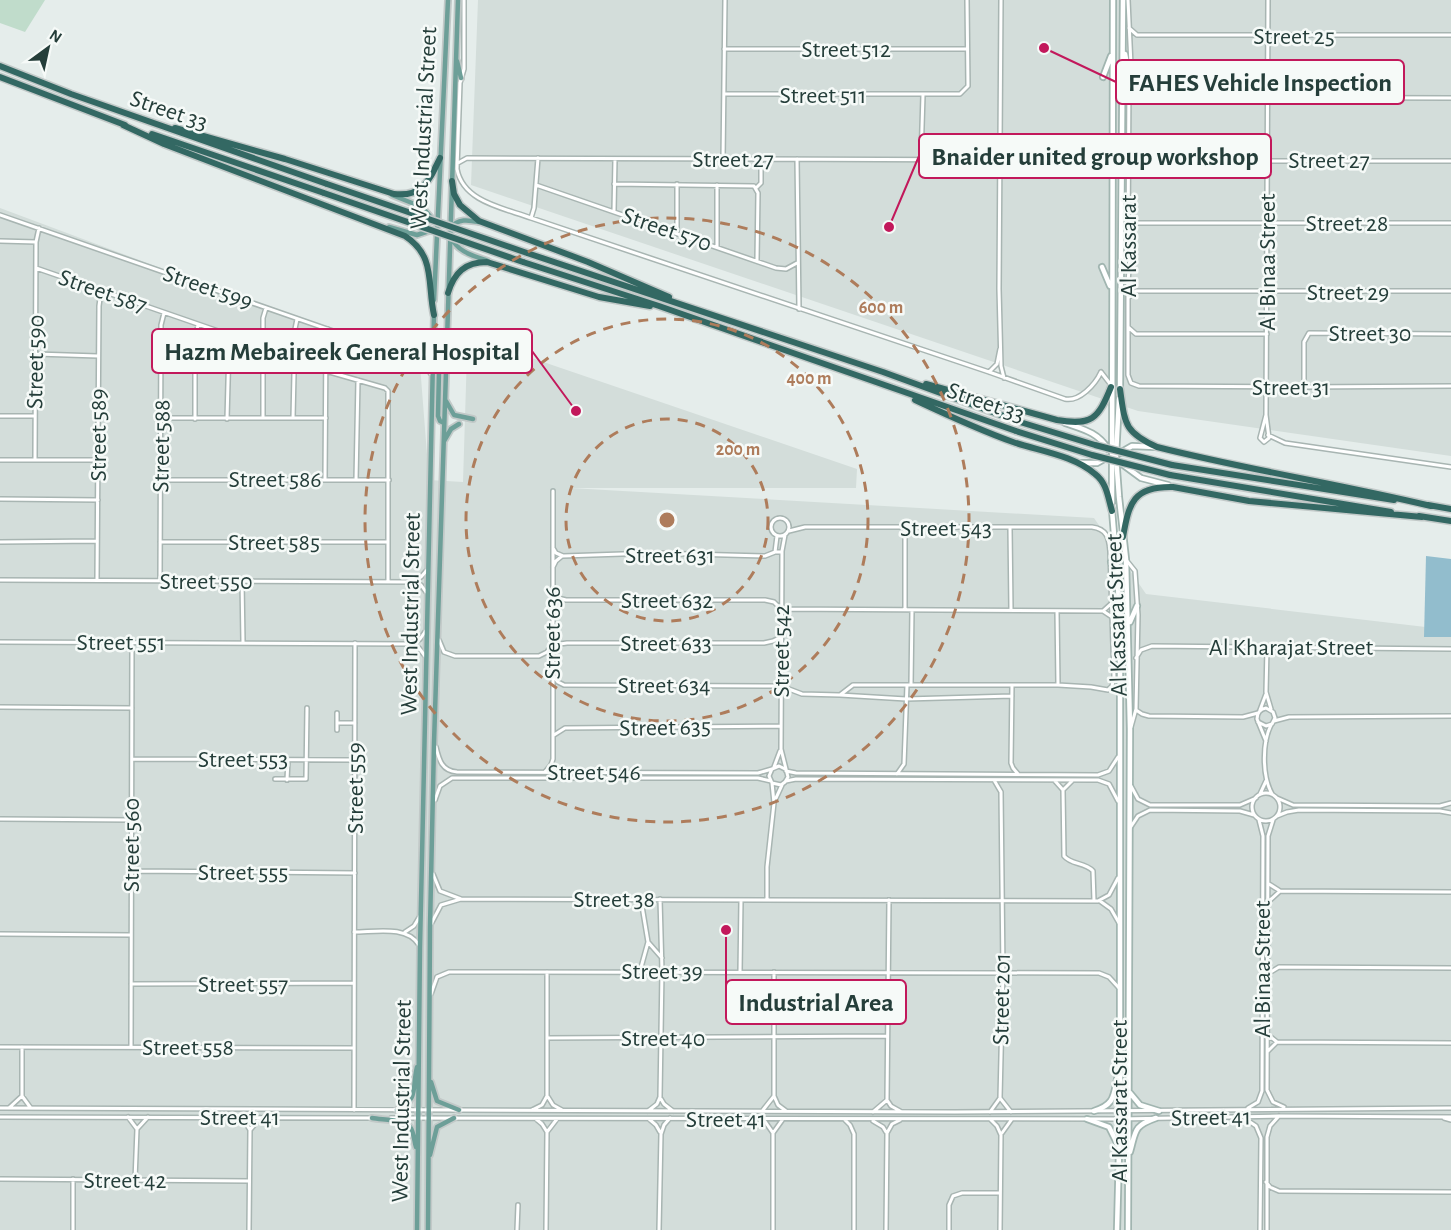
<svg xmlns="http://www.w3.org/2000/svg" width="1451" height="1230" font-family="'Alegreya Sans',sans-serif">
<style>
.built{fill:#d3ddda}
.green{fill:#c0dccb}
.water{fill:#92bdcd}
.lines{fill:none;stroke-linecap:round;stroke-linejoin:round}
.street-casing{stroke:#a8b5b2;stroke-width:6}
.secondary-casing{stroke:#a1b5b0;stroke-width:8}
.primary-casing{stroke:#c2c9c8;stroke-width:8}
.highway-casing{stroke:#c2c9c8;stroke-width:9}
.street{stroke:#fff;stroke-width:3}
.secondary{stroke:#fff;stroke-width:4.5}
.primary{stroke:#6d9f98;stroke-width:4.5}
.highway{stroke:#336863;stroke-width:6}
.highway-bridge-casing{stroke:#c2c9c8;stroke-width:9;stroke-linecap:butt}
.highway-bridge{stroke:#336863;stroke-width:6}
.ring{fill:none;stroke:#ae7c5b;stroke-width:3;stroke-dasharray:10 8}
.labels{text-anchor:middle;stroke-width:5;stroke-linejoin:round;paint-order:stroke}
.street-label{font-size:24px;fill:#253e3a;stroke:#f6faf8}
.centre{fill:#ae7c5b;stroke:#f6faf8;stroke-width:3}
.ring-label{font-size:18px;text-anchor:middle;font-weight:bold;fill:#ae7c5b;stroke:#f6faf8;stroke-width:5;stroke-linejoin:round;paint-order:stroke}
.leader{fill:none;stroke:#c2185b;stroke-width:2}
.callout-dot{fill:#c2185b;stroke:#f6faf8;stroke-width:2}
.callout{fill:#f6faf8;stroke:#c2185b;stroke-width:2}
.callout-label{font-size:26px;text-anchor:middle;font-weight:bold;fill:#253e3a}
</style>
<rect width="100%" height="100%" fill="#e5edeb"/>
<path class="built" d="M478 0H1451V456L1138 411 471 185Z
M0 208 420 365 429 480 463 482 467 353 492 348 514 352 857 469 856 488H570L1094 518 1146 594 1451 630V1230H0Z"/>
<path class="green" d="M0 0H45L25 32 0 23Z"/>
<path class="water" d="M1426 556 1451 559V637H1424Z"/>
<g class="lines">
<g class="street-casing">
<path id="street" d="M464 0V69L460 83 457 169C463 202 504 208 531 218L989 372 1065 399C1079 402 1095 385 1101 372
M1001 0 999 289 1001 366 1004 378
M1128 0 1131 65 1129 80 1128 242 1130 257 1128 282V375L1131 383 1139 386 1304 387 1451 386
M1129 28 1137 35H1451
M724 49H967
M1129 91 1137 97 1451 98
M724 94H960L968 86 967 0
M1129 154 1136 161H1451
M723 159 725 0
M797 159 799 309
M921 159 923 95
M458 163 467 158 1000 160
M614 184 754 186 758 193 757 260
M677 184V232
M536 185 776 268 786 269 797 263
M756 188 761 183V159
M614 211 615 159
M0 215 419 361 425 365 431 374
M1128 217 1135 223H1451
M531 218 534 208 538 158
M0 241 36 242
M717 246V185
M36 268 218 331 226 336 229 346 227 419
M1129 297 1136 291H1451
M1128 327 1136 334H1267
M36 354 98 356
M416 360 425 357 432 345
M326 371 385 388 388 391V582
M989 372 997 364 1000 349
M1101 372 1111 385
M1304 387V342L1309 333 1451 334
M1266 415 1269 438 1264 442 1260 438 1266 415 1268 0
M0 416H34
M162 418H326
M263 418V318L266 308
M293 418 295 329 297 319
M195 419V338L198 325
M1268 435 1285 443 1451 467
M0 460H98
M35 460 36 242 39 228
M325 479 326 339 328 329
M161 480H389
M356 480 358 380
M0 499 98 500
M771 527a9 9 0 1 1 18 0a9 9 0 1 1-18 0Z
M1010 528 1011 610
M785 535 782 551 781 749 788 777 785 782 781 785 772 783 769 776 772 769 779 766 785 769
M777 536 775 552H782
M0 542 97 541
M160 542H388
M553 548 556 553 563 556 652 553 765 556 775 552
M1127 561 1135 571 1138 615 1136 709 1131 727
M553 567 556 561 562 556
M0 580 412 582 421 585 426 592
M97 580 99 306 101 291
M160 580 161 325 164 313
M242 581 243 642
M414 581 421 577 427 570
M552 592 558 598 566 600H765L774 602 781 609 1103 611 1112 617
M905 609V528
M1057 611 1058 685
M1103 611 1113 602
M439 640 444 652 455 656H539L547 652 551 646
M0 642 411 644 419 648 425 656
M413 644 420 639 427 629
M1267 648 1266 692 1271 709
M553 650 560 644 567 643H764L773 641 781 637
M1136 658 1141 650 1152 646 1451 649
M552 674 558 682 564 685 781 686 802 694 840 695 853 685H1058L1091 687 1108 690 1112 686 1114 677 1110 551C1109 538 1107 529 1092 527H805L789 531
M911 685 912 610
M1012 685 1011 763 1013 768 1018 774
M840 695 906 699 1012 696
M0 707 132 708
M1136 710 1142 714 1149 716 1243 717 1258 713
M1260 710 1266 694
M1274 721 1289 717 1451 716
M1258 722 1266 726 1272 724 1275 718 1273 712 1266 708C1260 709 1257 713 1257 719L1266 741
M337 723H355
M1271 725C1262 743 1262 776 1272 794
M337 730V713
M554 735 565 728 781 726
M436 747C439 760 442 771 457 772L758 773 772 769
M132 759 355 760
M774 767 780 751
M786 771 796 773 1098 775 1109 771 1118 757
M545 772 551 765 553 759V491
M897 774 904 764 907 685
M275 779H306L307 708
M287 780 288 760
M786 781 796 779 1098 780 1109 784 1118 801
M1055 781 1063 790 1064 856C1071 865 1085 862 1093 871L1094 901
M1131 786 1138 799 1150 805H1240L1256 798
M1063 790 1072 781
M1252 807a14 14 0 1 1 28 0a14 14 0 1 1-28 0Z
M1260 794 1266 781
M776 798 782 785
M1277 798 1293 805 1440 806 1451 803
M435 800 440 786 452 778H758L771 781
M1277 816 1287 812 1299 810 1440 811 1451 813
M0 819 131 820
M1273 820 1268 836 1267 1090 1273 1102 1284 1107
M1130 828 1138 816 1150 810 1240 811 1254 815
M131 871 355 873
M433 874 440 891 461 899 1098 901 1109 895 1118 878
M1269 884 1280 891 1451 892
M767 900V867L774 803 772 783
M889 900 887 1100 891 1106 900 1111
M1100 901 1111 909 1119 923
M1268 902 1279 892
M431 924 441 905 461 899
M354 932C375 932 407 925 419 945
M405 932 414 926 420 916
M0 934 131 935
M648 942 662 958
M640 971 648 942 641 900
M740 972 741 900
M1269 973 1279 967 1451 968
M131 984 354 983
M431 994 437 977 449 972 1099 973 1109 977 1119 988
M1267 1034 1277 1042 1451 1043
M547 1038 887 1036
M0 1047 354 1048
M22 1047V1096L30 1107
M131 1047 132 642
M1268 1051 1277 1042
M774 1096 778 1105 786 1111
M548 1097 553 1105 562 1110
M1000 1098 1011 1112
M661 1099 664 1104 673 1111
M10 1107 22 1096
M0 1108 955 1112 1451 1108
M1248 1108 1258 1102 1262 1091 1263 836 1259 820
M354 1110 355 643
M532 1110 542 1105 547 1096V972
M763 1110 774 1096V972
M648 1111 657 1104 660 1097 662 971 660 899
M873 1112 887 1100
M990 1112 1000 1098 1003 972 1001 792 994 780
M0 1117 372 1118
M128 1117 137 1129 135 1180
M239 1118 245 1122 250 1130 249 1230
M391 1118 1119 1119 1279 1116 1451 1117
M1244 1118 1256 1126 1261 1138 1260 1230
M1444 1118 1451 1120
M536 1119 542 1124 547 1132 546 1230
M649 1119 656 1125 660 1132
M990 1119 997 1126 1001 1135 1000 1230
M764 1120 773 1133
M845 1120 850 1125 854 1134V1230
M873 1121 883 1127 886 1132
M137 1129 148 1117
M250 1130 260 1118
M547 1132 557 1119
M1002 1133 1012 1119
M0 1179 249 1181
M73 1179V1230
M1266 1182 1270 1187 1279 1191 1451 1192
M517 1230 518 1205
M659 1230 661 1134 664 1125 670 1118
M773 1230V1133L783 1119
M886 1230 887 1133 892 1124 900 1120
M949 1230V1205L953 1196 962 1193H1000
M1267 1230V1137L1270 1126 1279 1116"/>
</g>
<g class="secondary-casing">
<path id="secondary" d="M1125 54 1129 75
M1103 77 1111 56
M1102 267 1110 286
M1123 269 1129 247
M1120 391 1123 0
M1119 399 1116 456 1119 497 1126 559 1130 729 1128 1230
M1065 423C1082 429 1098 432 1108 449
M1120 453 1132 446 1155 447
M1080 463H1097L1106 458
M1122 464 1141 478 1168 485
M1112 502 1113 0
M1112 510 1118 583 1120 644V1111L1117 1230
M1111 562 1116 576
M1130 622 1137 606
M1130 1093 1140 1105 1159 1111
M1094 1111C1116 1104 1113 1095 1118 1075
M1087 1119 1109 1127 1117 1143
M1130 1152C1136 1131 1133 1126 1156 1118"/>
</g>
<g class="primary-casing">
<path id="primary" d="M457 61 461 78
M392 195 422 207 434 221
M389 227 417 235 432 230
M451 228C457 218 469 220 479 222
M451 237C457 252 474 256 488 261
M434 300 448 0
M435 354 439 371 438 416 440 421 444 423
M446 401 454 415 473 419
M444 441 451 429 459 424
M431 1082 437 1101 459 1110
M397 1110C419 1100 412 1087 417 1067
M372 1118C382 1120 404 1119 410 1127 414 1132 414 1141 416 1147
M430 1155 437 1127 454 1118
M417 1230 420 947 434 314
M428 1230 430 927 434 743 458 0"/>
</g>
<g class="highway-casing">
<path id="highway" d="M0 66 71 94 327 184
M0 77 125 125
M123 125 164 144 405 236C436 256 427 284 434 315
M175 128 285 159 394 194C423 197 429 181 440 158
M152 134 324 193
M452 181 454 194 460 205 479 221 588 262 669 297
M527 253 883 372 1020 422
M523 262 659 306 1016 431
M448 293C454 273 465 262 487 262L599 297 650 306
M926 384 1057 420C1092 426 1098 419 1111 387
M1120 389C1125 424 1124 432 1157 447 1248 470 1340 484 1431 506
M915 400C947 415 979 430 1013 442 1039 451 1073 455 1095 474 1107 483 1108 498 1112 511
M1172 465 1394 500
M1170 475 1391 512
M1428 505 1451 509
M1419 516 1451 521
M1123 537C1129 503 1133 486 1173 487L1249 501 1422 517"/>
</g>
<use href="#street" class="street"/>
<use href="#secondary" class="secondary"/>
<use href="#primary" class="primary"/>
<use href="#highway" class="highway"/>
<g class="highway-bridge-casing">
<path id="highway-bridge" d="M327 184 527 253
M324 193 523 262
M1020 422 1095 445 1172 465
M1016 431 1092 455 1170 475"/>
</g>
<use href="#highway-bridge" class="highway-bridge"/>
</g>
<g class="ring">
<circle cx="667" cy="520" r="101"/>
<circle cx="667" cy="520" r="201"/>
<circle cx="667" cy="520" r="302"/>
</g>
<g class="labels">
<g class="street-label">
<text x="1294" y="44">Street 25</text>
<text x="846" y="57">Street 512</text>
<text x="823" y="103">Street 511</text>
<text transform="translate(169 110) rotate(19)" y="8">Street 33</text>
<text transform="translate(423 128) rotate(-87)" y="8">West Industrial Street</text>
<text x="733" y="167">Street 27</text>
<text x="1329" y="168">Street 27</text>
<text x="1347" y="231">Street 28</text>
<text transform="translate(667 229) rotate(19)" y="8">Street 570</text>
<text transform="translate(1128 246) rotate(-90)" y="8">Al Kassarat</text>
<text transform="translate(1267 262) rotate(-90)" y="8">Al Binaa Street</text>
<text transform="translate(208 287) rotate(19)" y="8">Street 599</text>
<text transform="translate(103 291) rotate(19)" y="8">Street 587</text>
<text x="1348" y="300">Street 29</text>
<text x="1370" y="341">Street 30</text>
<text transform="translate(35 362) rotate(-89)" y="8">Street 590</text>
<text x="1291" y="395">Street 31</text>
<text transform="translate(986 402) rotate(19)" y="8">Street 33</text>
<text transform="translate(98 435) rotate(-90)" y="8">Street 589</text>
<text transform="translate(161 446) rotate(-89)" y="8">Street 588</text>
<text x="275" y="487">Street 586</text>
<text x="946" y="536">Street 543</text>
<text x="274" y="550">Street 585</text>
<text x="670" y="563">Street 631</text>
<text x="206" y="589">Street 550</text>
<text x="667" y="608">Street 632</text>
<text transform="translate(410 614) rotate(-89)" y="8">West Industrial Street</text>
<text transform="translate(1116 615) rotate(-92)" y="8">Al Kassarat Street</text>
<text transform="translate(552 633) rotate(-90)" y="8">Street 636</text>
<text x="121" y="650">Street 551</text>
<text x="666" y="651">Street 633</text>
<text x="1291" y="655">Al Kharajat Street</text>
<text transform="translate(781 651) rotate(-90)" y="8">Street 542</text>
<text x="664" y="693">Street 634</text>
<text transform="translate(665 727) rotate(-1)" y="8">Street 635</text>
<text x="243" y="767">Street 553</text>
<text x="594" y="780">Street 546</text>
<text transform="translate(355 788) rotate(-90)" y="8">Street 559</text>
<text transform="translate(131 845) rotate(-90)" y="8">Street 560</text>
<text x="243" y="880">Street 555</text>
<text x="614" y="907">Street 38</text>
<text transform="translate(1262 969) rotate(-90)" y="8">Al Binaa Street</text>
<text x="662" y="979">Street 39</text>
<text x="243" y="992">Street 557</text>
<text transform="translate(1001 999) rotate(-89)" y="8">Street 201</text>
<text x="663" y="1046">Street 40</text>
<text x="188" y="1055">Street 558</text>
<text transform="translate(401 1101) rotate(-89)" y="8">West Industrial Street</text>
<text transform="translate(1119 1101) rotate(-90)" y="8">Al Kassarat Street</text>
<text x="240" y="1125">Street 41</text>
<text transform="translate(1211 1117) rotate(-1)" y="8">Street 41</text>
<text x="726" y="1127">Street 41</text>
<text x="125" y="1188">Street 42</text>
</g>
</g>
<circle cx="667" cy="520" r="9" class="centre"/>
<g class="ring-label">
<text x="881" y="313">600 m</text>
<text x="809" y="384">400 m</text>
<text x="738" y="455">200 m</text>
</g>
<path class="leader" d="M1044 48L1116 82M889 227L919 156M576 411L532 351M726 930L726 1002"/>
<g class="callout-dot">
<circle cx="1044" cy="48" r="6"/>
<circle cx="889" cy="227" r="6"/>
<circle cx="576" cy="411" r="6"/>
<circle cx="726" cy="930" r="6"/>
</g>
<g class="callout">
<rect x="1116" y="60" width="288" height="44" rx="6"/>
<rect x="919" y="134" width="352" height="44" rx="6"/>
<rect x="152" y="329" width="380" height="44" rx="6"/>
<rect x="726" y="980" width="180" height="44" rx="6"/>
</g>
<g class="callout-label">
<text x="1260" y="91">FAHES Vehicle Inspection</text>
<text x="1095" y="165">Bnaider united group workshop</text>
<text x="342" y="360">Hazm Mebaireek General Hospital</text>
<text x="816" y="1011">Industrial Area</text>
</g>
<g transform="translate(48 48) rotate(33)" stroke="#f6faf8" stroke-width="4.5" paint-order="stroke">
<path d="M0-4.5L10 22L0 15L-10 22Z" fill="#253e3a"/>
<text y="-9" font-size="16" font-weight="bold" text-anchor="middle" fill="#253e3a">N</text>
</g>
</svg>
